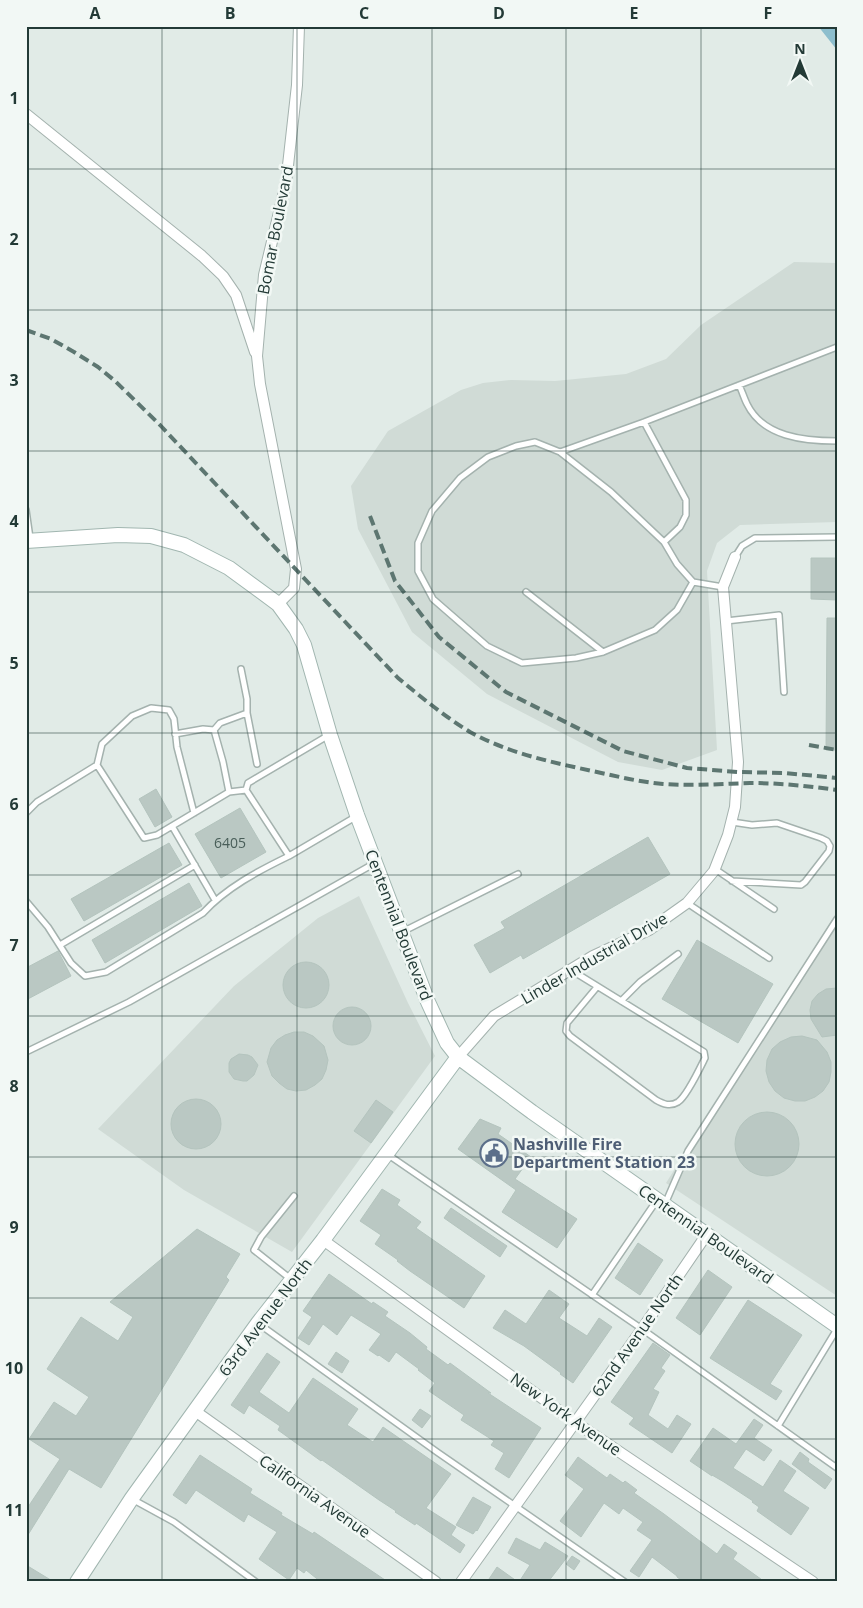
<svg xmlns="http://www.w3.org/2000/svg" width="863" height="1608" font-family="'Open Sans',sans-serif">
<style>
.built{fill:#d0dbd6}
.water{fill:#8dbecd}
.building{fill:#bac8c3;stroke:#b4c4be}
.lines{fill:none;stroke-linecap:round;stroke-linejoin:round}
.lane-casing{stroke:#a4b2ae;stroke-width:8}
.street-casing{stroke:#a4b2ae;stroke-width:12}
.secondary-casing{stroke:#a1b6b0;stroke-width:16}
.lane{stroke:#fff;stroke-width:5}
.street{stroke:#fff;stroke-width:10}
.secondary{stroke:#fff;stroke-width:14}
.rail{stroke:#5d7671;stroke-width:4;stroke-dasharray:10 5;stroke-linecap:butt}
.grid{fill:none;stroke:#233a36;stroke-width:1;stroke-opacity:0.55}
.labels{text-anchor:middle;stroke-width:5;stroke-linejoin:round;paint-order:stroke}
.number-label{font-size:14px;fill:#495e59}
.street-label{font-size:16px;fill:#233a36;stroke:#f2f8f5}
.service-label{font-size:16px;font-weight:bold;fill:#4e5e75;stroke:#f2f8f5;text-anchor:start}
.neatline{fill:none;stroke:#233a36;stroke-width:2}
.grid-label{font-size:16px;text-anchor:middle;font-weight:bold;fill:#233a36}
</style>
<rect width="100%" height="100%" fill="#e1ebe7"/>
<path class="built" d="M794 262 837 263V522L740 525 717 543 707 571 717 750 662 770 618 762 487 694 412 632 358 529 351 486 388 431 461 390 483 383 511 380 555 381 626 374 666 359 701 325Z
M359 896 408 1003 435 1056 292 1252 184 1190 98 1129 234 986 318 918Z
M837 912V1296L666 1183Z"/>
<path class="water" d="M818 26H837V50Z"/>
<path class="building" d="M811 558H837V600L811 599Z
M827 618H837V750H826Z
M156 789 172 817 155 827 139 799Z
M240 808 266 852 221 878 195 834Z
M648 837 670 874 523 959 521 955 490 973 474 945 505 928 501 922Z
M169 843 182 865 84 921 71 899Z
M189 883 202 906 105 963 92 940Z
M697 940 773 984 738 1043 662 999Z
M58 951 71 976 26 1000V968Z
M283 985a23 23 0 1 1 46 0a23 23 0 1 1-46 0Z
M837 988V1035L822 1037 811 1019 810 1010 812 1001 818 994 826 989Z
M333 1026a19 19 0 1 1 38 0a19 19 0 1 1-38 0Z
M294 1032H304L313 1036 324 1046 328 1060 326 1070 322 1079 315 1085 306 1090 296 1091 287 1089 279 1083 272 1076 267 1062 271 1048 277 1040 285 1035Z
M802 1036 817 1040 827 1052 831 1062V1072L829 1082 823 1091 815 1097 805 1101H795L784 1098 775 1091 769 1082 766 1071 767 1060 772 1049 780 1042 791 1037Z
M239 1054 248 1055 252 1057 258 1065 254 1075 247 1081H243L234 1079 229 1072V1063L231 1059Z
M171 1124a25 25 0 1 1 50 0a25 25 0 1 1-50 0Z
M376 1100 393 1112 371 1143 354 1131Z
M735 1144a32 32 0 1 1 64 0a32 32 0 1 1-64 0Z
M480 1119 501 1128 498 1134 531 1157 515 1179 577 1219 557 1248 502 1212 516 1190 458 1149Z
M382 1189 400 1200 397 1205 421 1222 416 1228 485 1276 464 1308 410 1271 397 1261 398 1260 375 1244 381 1235 360 1221Z
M451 1208 507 1246 500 1257 444 1218Z
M197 1229 240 1254 226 1277 229 1280 101 1488 69 1469 26 1538V1510L60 1459 29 1439 54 1402 76 1416 89 1397 47 1369 81 1317 118 1341 133 1317 110 1302Z
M638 1243 663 1260 640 1295 615 1278Z
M708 1270 732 1287 700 1335 676 1318Z
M329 1274 372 1304 373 1302 388 1312 385 1316 410 1333 427 1347 426 1349 448 1365 450 1363 491 1393H488L541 1428 509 1478 495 1469 504 1453 491 1445 494 1441 461 1420 464 1415 429 1391 435 1383 418 1370 419 1369 396 1352 389 1362 379 1355 378 1356 369 1350 381 1334 351 1315 337 1335 323 1324 309 1345 298 1338 312 1317 303 1311Z
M549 1290 569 1304 559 1318 587 1336 599 1318 612 1327 573 1383 560 1374 561 1373 524 1346 493 1328 505 1310 526 1324Z
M748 1300 802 1335 770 1384 782 1391 776 1400 710 1358Z
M653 1343 670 1355 661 1368 665 1371 653 1389 659 1392 648 1415 668 1429 677 1415 691 1424 672 1453 629 1424 634 1418 611 1402Z
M336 1352 349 1361 342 1373 328 1364Z
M267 1353 280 1362 259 1392 289 1413 313 1378 358 1409 347 1425 373 1442 383 1427 451 1474 426 1508 456 1527 451 1535 465 1545 460 1553 416 1523 415 1525 395 1512 396 1511 379 1500 322 1460 321 1461 278 1430 280 1426 249 1405 244 1414 231 1405Z
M420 1409 431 1416 422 1428 412 1420Z
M754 1419 763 1425 754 1438 772 1450 764 1461 746 1449 733 1468 763 1487 780 1460 796 1471 783 1491 809 1508 791 1535 757 1511 759 1507 752 1502 753 1501 724 1482 712 1475V1476L690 1461 713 1428 736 1444Z
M800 1452 809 1459 808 1462 832 1479 825 1489 792 1464Z
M200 1455 252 1489 250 1493 282 1513 281 1515 313 1534 314 1532 388 1582H321L306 1570 304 1573 297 1568 289 1580 259 1559 277 1532 248 1514 244 1522 196 1490 186 1504 173 1495Z
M578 1457 607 1478 610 1474 623 1483 625 1481 637 1490 634 1493 664 1514 717 1554 724 1544 737 1553 733 1559 765 1582H684L677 1577V1576L652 1557 639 1577 630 1571 652 1540 637 1530 643 1522 623 1508 619 1514 604 1503 581 1537 560 1521 584 1489 565 1475Z
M473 1497 491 1507 477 1531 476 1530 473 1534 456 1525Z
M516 1538 540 1550 545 1542 568 1556 548 1582H519L530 1565 508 1553Z
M572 1556 580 1561 574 1570 566 1564Z
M26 1565 54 1582H26Z
M497 1567 518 1582H487Z"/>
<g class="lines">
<g class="lane-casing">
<path id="lane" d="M739 385C742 391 744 398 747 404 763 437 804 441 837 441
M644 422 686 500V515L680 527 664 542
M560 452 644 422 837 347
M26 510 30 538
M735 557 742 546 755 538 837 537
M693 582 677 610 655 630 603 652 576 658 522 663 487 646 433 599 418 571V543L432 511 460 478 488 457 516 446 535 442 560 452 611 492 664 542 677 564 693 582 723 587
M526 592 603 652
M726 621 779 615 784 692
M247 713 257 764
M214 730 220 723 247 713V699L241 669
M175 734 203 729 214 730 223 762 229 792
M329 735 248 783 246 790 289 856 357 816
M26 813 37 802 97 765
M194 813 177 747 174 719 169 710 151 708 132 716 102 744 97 765 144 838 157 835 229 792 246 790
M732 822 752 825 777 823 821 838 827 841 830 846 829 851 805 882 801 885 732 881
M172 826 215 900
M715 869 774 909
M26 901 48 927 71 963 85 976 106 972 203 913C226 888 258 871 289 856
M687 903 769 958
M402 932 518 874
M60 945 195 865
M571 970 704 1052 705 1058C700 1068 687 1096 678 1102 670 1107 663 1104 656 1100L570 1036 566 1031 567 1023 597 987
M621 1001 640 982 678 954
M26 1052 129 1002 375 863
M387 1154 642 1329 837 1468
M665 1204 688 1151 837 919
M292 1280 254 1250 261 1237 294 1196
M592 1295 657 1200
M259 1324 437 1452 625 1582
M778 1426 837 1329
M132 1499 174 1522 256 1582"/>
</g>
<g class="street-casing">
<path id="street" d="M26 114 202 256 223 276 236 295 255 352
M278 604 294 588 296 569 260 384 257 356 264 275 286 183 297 85 299 26
M458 1057 494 1016 593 956 649 930 687 903 714 871 728 835 735 807 738 762 723 587 735 557
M323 1240 575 1422 813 1582
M195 1411 436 1582
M461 1582 642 1329 707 1234"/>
</g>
<g class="secondary-casing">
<path id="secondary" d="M26 541 118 535 151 536 184 545 229 568 278 604 296 629 304 645 330 735 357 815 428 1002 447 1043 458 1057 532 1112 837 1326
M77 1582 132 1498 258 1323 323 1240 458 1057"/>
</g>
<use href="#lane" class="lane"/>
<use href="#street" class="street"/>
<use href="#secondary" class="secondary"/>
<path class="rail" d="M26 330 51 339 74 352 98 367 115 381 160 425 398 678C421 697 444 716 470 732 508 753 551 762 592 771 616 776 639 782 663 784 692 786 721 784 750 783 779 783 808 786 837 790
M370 516 395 581 439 637 506 692 623 751 687 768 738 772 785 773 837 778
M809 745 837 750"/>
</g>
<path class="grid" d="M162 26V1582M297 26V1582M432 26V1582M566 26V1582M701 26V1582M26 169H837M26 310H837M26 451H837M26 592H837M26 733H837M26 875H837M26 1016H837M26 1157H837M26 1298H837M26 1439H837"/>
<defs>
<g id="civic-ring" transform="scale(1.4375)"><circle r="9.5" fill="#f2f8f5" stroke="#5c6f8a" stroke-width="1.5"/><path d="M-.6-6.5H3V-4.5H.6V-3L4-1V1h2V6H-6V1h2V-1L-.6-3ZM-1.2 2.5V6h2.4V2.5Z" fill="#5c6f8a"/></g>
</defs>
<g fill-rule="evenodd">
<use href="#civic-ring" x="494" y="1153"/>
</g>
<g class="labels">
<g class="number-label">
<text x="230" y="848">6405</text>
</g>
<g class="street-label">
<text transform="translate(275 230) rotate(-79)" y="6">Bomar Boulevard</text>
<text transform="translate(399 925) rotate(69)" y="6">Centennial Boulevard</text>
<text transform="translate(594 958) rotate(-30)" y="6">Linder Industrial Drive</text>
<text transform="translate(706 1234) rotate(35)" y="6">Centennial Boulevard</text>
<text transform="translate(265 1317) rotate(-53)" y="6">63rd Avenue North</text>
<text transform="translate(637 1335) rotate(-55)" y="6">62nd Avenue North</text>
<text transform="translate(566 1414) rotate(35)" y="6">New York Avenue</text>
<text transform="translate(315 1496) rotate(35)" y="6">California Avenue</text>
</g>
<g class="service-label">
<text x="513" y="1150">Nashville Fire<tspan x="513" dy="18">Department Station 23</tspan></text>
</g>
</g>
<rect width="863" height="1608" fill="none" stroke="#f2f8f5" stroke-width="55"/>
<g transform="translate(800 62)" stroke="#f2f8f5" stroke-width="4" paint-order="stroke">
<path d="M0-4L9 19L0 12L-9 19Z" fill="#233a36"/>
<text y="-8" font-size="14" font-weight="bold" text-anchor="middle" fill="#233a36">N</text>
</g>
<rect x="28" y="28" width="808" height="1552" class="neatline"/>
<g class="grid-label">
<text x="95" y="19">A</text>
<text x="230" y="19">B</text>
<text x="364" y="19">C</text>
<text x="499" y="19">D</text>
<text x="634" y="19">E</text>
<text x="768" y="19">F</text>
<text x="14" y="104">1</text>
<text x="14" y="245">2</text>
<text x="14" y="386">3</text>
<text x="14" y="527">4</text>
<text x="14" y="669">5</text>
<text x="14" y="810">6</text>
<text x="14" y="951">7</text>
<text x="14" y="1092">8</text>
<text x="14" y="1233">9</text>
<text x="14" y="1374">10</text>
<text x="14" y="1516">11</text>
</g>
</svg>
